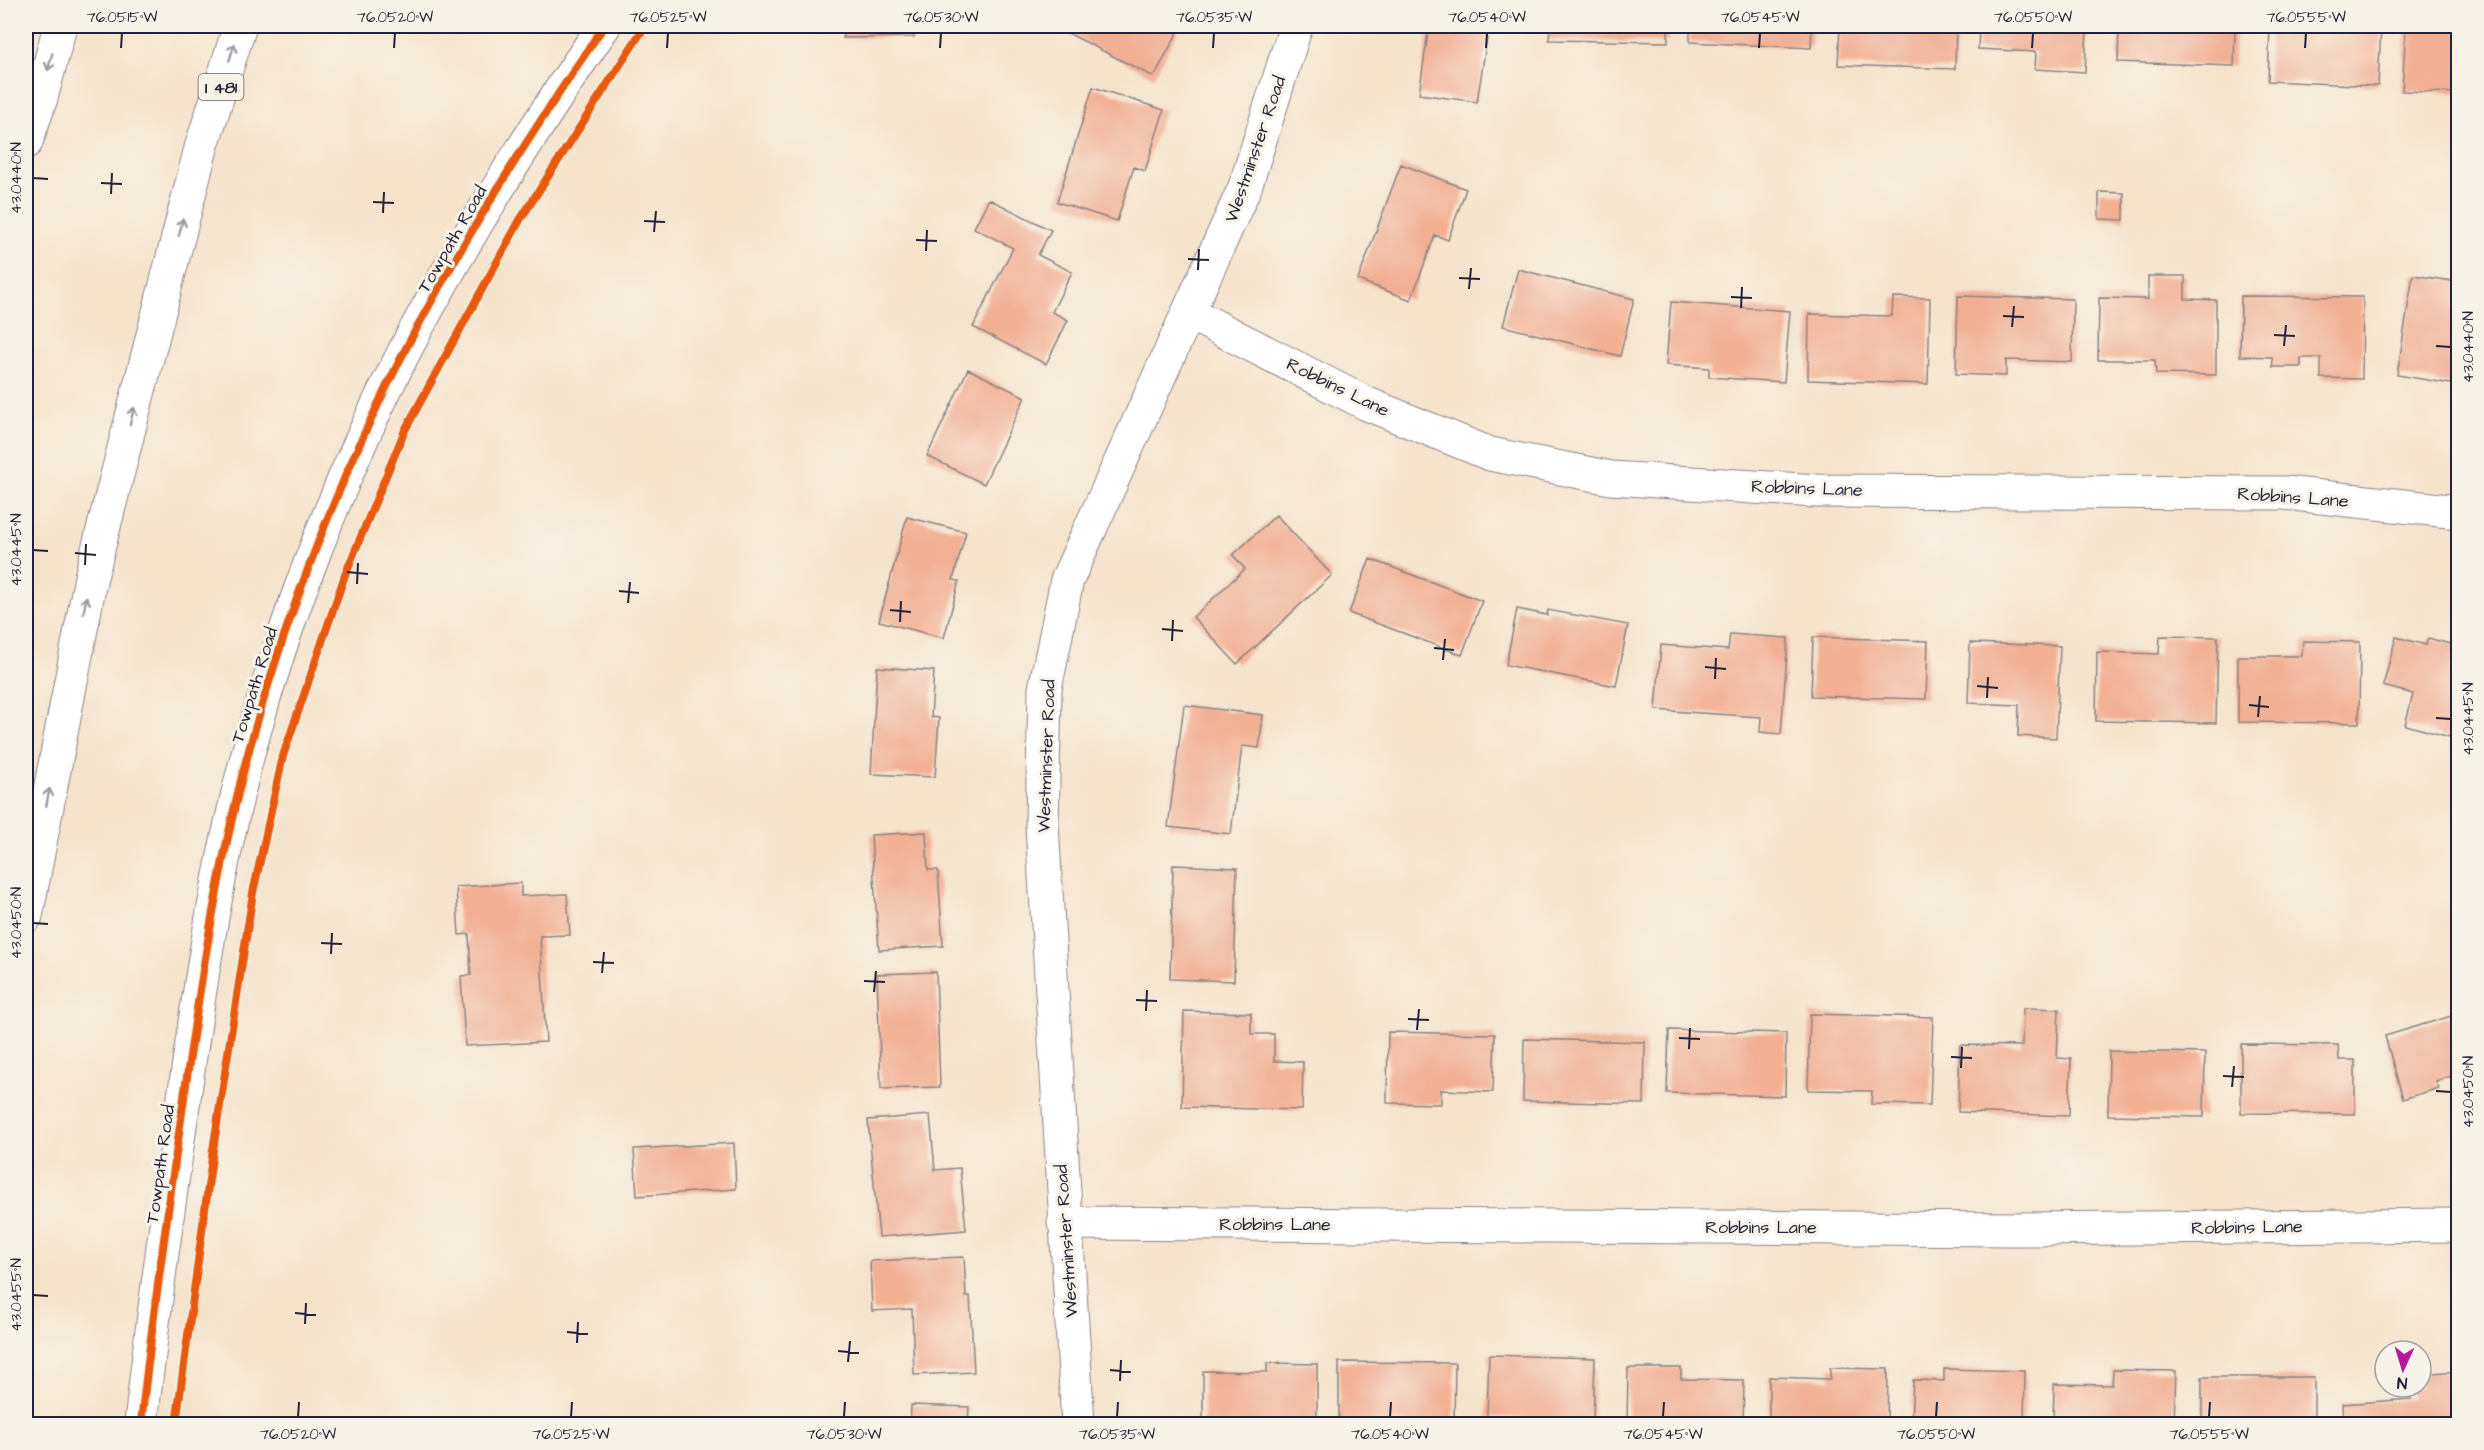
<svg xmlns="http://www.w3.org/2000/svg" width="2484" height="1450" font-family="'Architects Daughter',sans-serif">
<style>
.building{fill:#f2af92}
.lines{fill:none;stroke-linecap:round;stroke-linejoin:round}
.minor-casing{stroke:#8c8284;stroke-width:35}
.highway-casing{stroke:#8c8284;stroke-width:35}
.minor{stroke:#fff;stroke-width:33}
.highway{stroke:#fff;stroke-width:33}
.cycleway-casing{stroke:#f7f3e8;stroke-width:11}
.cycleway{stroke:#e8590c;stroke-width:8}
.oneway{stroke:#9c9ca7}
.ticks{fill:none;stroke:#22223b;stroke-width:2}
.labels{text-anchor:middle;stroke-width:6;stroke-linejoin:round;paint-order:stroke}
.shield{fill:#f7f3e8;stroke:#62616f;stroke-width:1.5}
.shield-label{font-size:16px;font-weight:bold;fill:#22223b}
.street-label{font-size:18px;fill:#22223b;stroke:#f7f3e8}
.neatline{fill:none;stroke:#22223b;stroke-width:2}
.ticks-label{font-size:15px;text-anchor:middle;fill:#22223b}
</style>
<rect width="100%" height="100%" fill="#f7f3e8"/>
<filter id="ink" filterUnits="userSpaceOnUse"><feTurbulence type="fractalNoise" baseFrequency=".0167" numOctaves="2"/><feDisplacementMap in="SourceGraphic" scale="12" xChannelSelector="R" yChannelSelector="G"/><feConvolveMatrix kernelMatrix="1 2 1 2 8 2 1 2 1" color-interpolation-filters="sRGB"/></filter>
<filter id="wash" filterUnits="userSpaceOnUse"><feTurbulence type="fractalNoise" baseFrequency=".008" numOctaves="4" result="noise"/><feDisplacementMap in="SourceGraphic" scale="24" xChannelSelector="R" yChannelSelector="G"/><feGaussianBlur stdDeviation="1.35" result="paint"/><feColorMatrix in="noise" values="0 0 0 0 0 0 0 0 0 0 0 0 0 0 0 0 0 1.4 0 .05"/><feComposite in="paint" operator="in"/></filter>
<g filter="url(#wash)">
<rect width="100%" height="100%" fill="#f5e3cc"/>
<g id="blocks">
<path class="building" d="M821 26H914V37L843 38V29H821Z
M1054 26H1181L1154 77Z
M1429 26H1489L1477 102 1419 94Z
M1550 26H1668V42L1549 40Z
M1690 26H1812L1811 48 1690 42Z
M1840 26H1956L1955 69 1838 65Z
M1979 26H2087L2085 72 2035 69 2036 52 1978 49Z
M2119 26H2235L2234 66 2118 62Z
M2270 26 2381 28 2378 86 2268 81Z
M2406 26 2458 27V93L2402 91Z
M1093 87 1164 110 1145 171 1134 167 1117 221 1057 202Z
M1401 164 1466 189 1448 240 1435 235 1411 300 1358 280Z
M2099 192 2124 193V220L2099 219Z
M989 199 1051 230 1038 255 1072 272 1052 312 1068 320 1046 364 973 327 1013 248 974 228Z
M1518 269 1634 299 1620 356 1503 326Z
M2413 275 2458 282V385L2397 375Z
M2148 276H2185V299L2216 300V375L2156 374 2155 360H2098L2099 298 2148 299Z
M1958 296 2073 299 2072 362 2006 360V376L1956 374Z
M2241 296 2363 297 2362 379 2321 378V358H2301V367H2273L2272 357 2240 356Z
M1893 297 1930 298 1928 384 1808 380 1809 314 1892 316Z
M1671 302 1790 311 1784 382 1709 377V368L1666 365Z
M968 369 1025 397 984 484 927 456Z
M1276 515 1332 575 1237 664 1193 617 1245 569 1233 555Z
M907 517 966 532 953 580 959 581 944 638 879 621Z
M1370 559 1482 601 1462 655 1349 613Z
M1517 609 1547 615 1548 610 1628 625 1616 686 1506 665Z
M1730 634 1788 638 1781 734 1760 732 1761 717 1656 710 1661 645 1728 650Z
M2160 636 2218 637 2216 723 2096 721 2097 652 2159 654Z
M1813 637 1928 641 1926 699 1811 696Z
M2396 637 2426 645 2428 638 2458 646V750L2451 748 2454 738 2405 725 2413 694 2383 686Z
M2303 641 2360 642 2359 723 2238 722V656H2302Z
M1970 643 2060 646 2056 738 2018 736 2019 705 1968 703Z
M877 667 934 671 931 717 939 718 935 777 871 774Z
M1184 705 1263 715 1259 748 1242 746 1231 834 1168 827Z
M926 832 928 870H938L943 946 879 950 871 835Z
M1173 865 1237 868 1234 981 1170 979Z
M521 883V896L567 894 570 935 540 936 546 1042 465 1046 461 976 471 975 469 934 459 935 456 887Z
M936 972 940 1087 881 1089 877 974Z
M2023 1008 2059 1009 2057 1058 2071 1059 2069 1116 1958 1112 1960 1045 2022 1046Z
M1184 1011 1251 1013V1034H1274V1061L1303 1062 1302 1110 1182 1107Z
M1810 1014 1933 1017 1930 1105 1871 1104 1872 1091 1808 1090Z
M2458 1014V1074L2436 1081 2439 1088 2403 1099 2385 1036Z
M1669 1030 1786 1033 1785 1096 1667 1093Z
M1388 1032 1495 1034 1493 1092 1441 1090V1104L1387 1103Z
M1524 1039 1645 1042 1644 1104 1523 1101Z
M2241 1044 2338 1045 2339 1060H2355V1114L2241 1113Z
M2109 1051 2205 1053 2204 1117 2108 1115Z
M930 1115 935 1170 960 1168 966 1230 879 1237 868 1120Z
M734 1143 736 1189 637 1196 634 1149Z
M964 1257 966 1297 970 1296 974 1372 914 1375 912 1309 872 1311 870 1261Z
M1489 1355 1595 1358 1593 1424H1559V1419L1487 1417Z
M1339 1362 1455 1363 1454 1422H1339Z
M1267 1363 1317 1364V1424H1203V1371L1267 1372Z
M1628 1368H1681V1379L1744 1380 1743 1424H1627Z
M1830 1368 1888 1369 1887 1424H1769V1377L1830 1379Z
M1944 1369 2025 1371 2024 1424H1911L1913 1380 1944 1381Z
M2113 1370 2176 1371 2174 1424H2053L2054 1384 2112 1385Z
M2458 1371V1424H2343L2342 1404 2411 1399V1387H2421V1374Z
M2202 1377H2314V1424H2202Z
M911 1405 969 1407 968 1424H910Z"/>
</g>
</g>
<g filter="url(#ink)">
<use href="#blocks" fill-opacity="0" stroke="#8c8284" stroke-width="1.5"/>
<g class="lines">
<g class="minor-casing">
<path id="minor" d="M1189 313 1365 403 1490 454 1611 478 1817 491 2285 493 2458 512
M1064 1223 2020 1229 2458 1225
M141 1424C152 1320 167 1216 182 1112 199 991 217 868 249 750 286 615 340 476 404 352 463 239 532 131 604 26
M1078 1424 1042 825 1045 689 1067 580 1245 187 1296 26"/>
</g>
<g class="highway-casing">
<path id="highway" d="M26 142 41 98 60 26
M26 916 91 577 201 148 240 26"/>
</g>
<use href="#minor" class="minor"/>
<use href="#highway" class="highway"/>
<g class="cycleway-casing">
<path id="cycleway" d="M141 1424C152 1320 167 1216 182 1112 199 991 217 868 249 750 286 615 340 476 404 352 463 239 532 131 604 26
M176 1424 213 1150 253 893 283 756 345 575 405 430 520 220 645 26"/>
</g>
<use href="#cycleway" class="cycleway"/>
</g>
<defs><path id="oneway-shaft" d="M-6 0H5M1.5-3L5.5 0L1.5 3" fill="none" stroke-width="1.6" stroke-linecap="round" stroke-linejoin="round" transform="scale(1.5)"/></defs>
<g class="oneway">
<use href="#oneway-shaft" transform="translate(232 52) rotate(-72)"/>
<use href="#oneway-shaft" transform="translate(50 62) rotate(105)"/>
<use href="#oneway-shaft" transform="translate(181 227) rotate(-76)"/>
<use href="#oneway-shaft" transform="translate(132 416) rotate(-76)"/>
<use href="#oneway-shaft" transform="translate(85 605) rotate(-79)"/>
<use href="#oneway-shaft" transform="translate(48 797) rotate(-79)"/>
</g>
</g>
<path class="ticks" d="M121 48 122 33M394 48 395 33M667 48 668 33M940 48 941 33M1213 48 1214 33M1486 48 1487 33M1759 48 1760 33M2032 48 2033 33M2305 48 2306 33M33 178 48 179M101 183 122 184M111 194 112 173M373 202 394 203M383 213 384 192M644 221 665 222M654 232 656 211M916 240 937 241M926 251 927 230M1188 259 1209 260M1198 270 1199 249M1459 278 1480 279M1469 289 1471 268M1731 297 1752 298M1741 308 1742 287M2003 316 2024 317M2012 327 2014 306M2274 335 2295 336M2284 346 2286 325M2436 346 2451 347M33 550 48 551M75 553 96 555M85 565 86 544M347 572 368 574M357 584 358 563M619 591 639 593M628 603 630 582M890 610 911 612M900 622 901 601M1162 629 1183 631M1172 641 1173 620M1434 648 1454 650M1443 660 1445 639M1705 667 1726 669M1715 679 1716 658M1977 686 1998 688M1987 698 1988 677M2249 705 2269 707M2258 717 2260 696M2436 718 2451 719M33 923 48 924M321 943 342 944M331 954 332 933M593 962 614 963M602 973 604 952M864 981 885 982M874 992 876 971M1136 1000 1157 1001M1146 1011 1147 990M1408 1019 1429 1020M1417 1030 1419 1009M1679 1038 1700 1039M1689 1049 1690 1028M1951 1057 1972 1058M1961 1068 1962 1047M2223 1076 2244 1077M2232 1087 2234 1066M2436 1091 2451 1092M33 1295 48 1296M295 1313 316 1315M305 1324 306 1303M567 1332 588 1334M577 1343 578 1322M838 1351 859 1353M848 1362 850 1341M1110 1370 1131 1372M1120 1381 1121 1360M298 1417 299 1402M571 1417 572 1402M844 1417 845 1402M1117 1417 1118 1402M1390 1417 1391 1402M1663 1417 1664 1402M1936 1417 1937 1402M2209 1417 2210 1402"/>
<g class="labels">
<rect class="shield" x="198.5" y="74" width="45" height="26" rx="4.5"/>
<g class="shield-label">
<text x="221" y="93">I 481</text>
</g>
<g class="street-label">
<text transform="translate(1255 149) rotate(-71)" y="6">Westminster Road</text>
<text transform="translate(452 239) rotate(-60)" y="6">Towpath Road</text>
<text transform="translate(1338 387) rotate(26)" y="6">Robbins Lane</text>
<text transform="translate(1807 488) rotate(2)" y="6">Robbins Lane</text>
<text transform="translate(2293 497) rotate(4)" y="6">Robbins Lane</text>
<text transform="translate(254 685) rotate(-73)" y="6">Towpath Road</text>
<text transform="translate(1046 756) rotate(-88)" y="6">Westminster Road</text>
<text transform="translate(160 1164) rotate(-82)" y="6">Towpath Road</text>
<text x="1275" y="1230">Robbins Lane</text>
<text x="1761" y="1233">Robbins Lane</text>
<text transform="translate(2247 1227) rotate(-1)" y="6">Robbins Lane</text>
<text transform="translate(1066 1241) rotate(-94)" y="6">Westminster Road</text>
</g>
</g>
<rect width="2484" height="1450" fill="none" stroke="#f7f3e8" stroke-width="66"/>
<g transform="translate(2403 1369) rotate(184)"><circle r="28" fill="#f7f3e8" stroke="#a29fa3" stroke-width="1.5"/>
<path d="M0-4.5L10 22L0 15L-10 22Z" fill="#b5179e"/>
<text y="-9" font-size="16" font-weight="bold" text-anchor="middle" fill="#22223b">N</text>
</g>
<rect x="33" y="33" width="2418" height="1384" class="neatline"/>
<g class="ticks-label">
<text x="122" y="22">76.0515°W</text>
<text x="395" y="22">76.0520°W</text>
<text x="668" y="22">76.0525°W</text>
<text x="941" y="22">76.0530°W</text>
<text x="1214" y="22">76.0535°W</text>
<text x="1487" y="22">76.0540°W</text>
<text x="1760" y="22">76.0545°W</text>
<text x="2033" y="22">76.0550°W</text>
<text x="2306" y="22">76.0555°W</text>
<text transform="translate(16 178) rotate(-90)" y="5">43.0440°N</text>
<text transform="translate(2468 347) rotate(-90)" y="5">43.0440°N</text>
<text transform="translate(16 550) rotate(-90)" y="5">43.0445°N</text>
<text transform="translate(2468 719) rotate(-90)" y="5">43.0445°N</text>
<text transform="translate(16 923) rotate(-90)" y="5">43.0450°N</text>
<text transform="translate(2468 1092) rotate(-90)" y="5">43.0450°N</text>
<text transform="translate(16 1295) rotate(-90)" y="5">43.0455°N</text>
<text x="298" y="1439">76.0520°W</text>
<text x="571" y="1439">76.0525°W</text>
<text x="844" y="1439">76.0530°W</text>
<text x="1117" y="1439">76.0535°W</text>
<text x="1390" y="1439">76.0540°W</text>
<text x="1663" y="1439">76.0545°W</text>
<text x="1936" y="1439">76.0550°W</text>
<text x="2209" y="1439">76.0555°W</text>
</g>
</svg>
